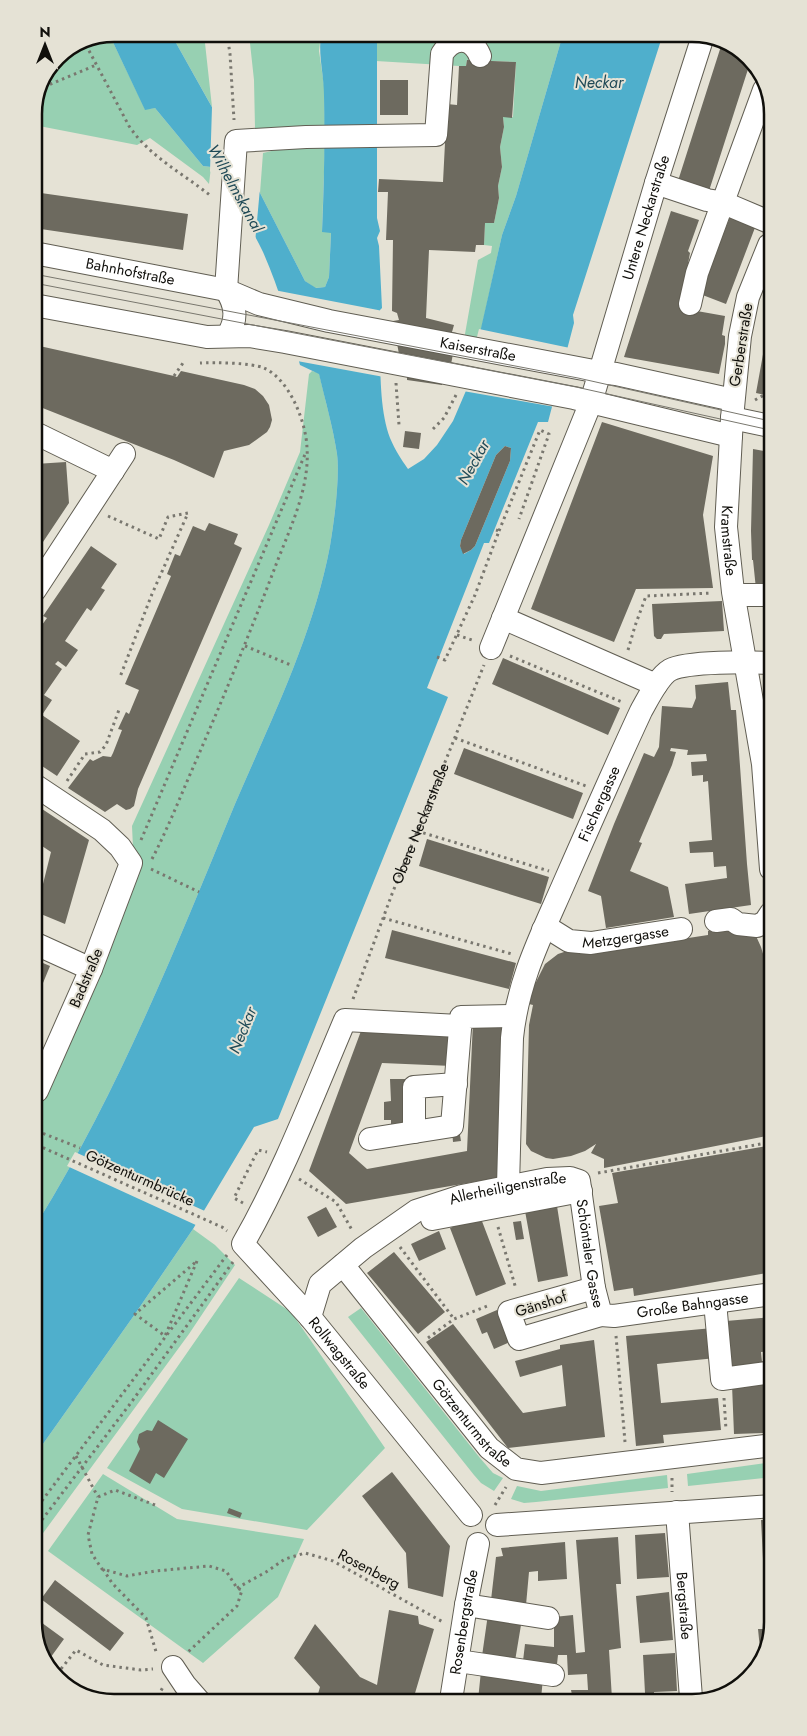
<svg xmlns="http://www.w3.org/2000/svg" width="807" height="1736" font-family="Jost,sans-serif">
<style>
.green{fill:#97d0b2}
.water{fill:#4fafcc;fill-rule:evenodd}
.pier{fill:#e5e2d5}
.building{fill:#6d6a5f}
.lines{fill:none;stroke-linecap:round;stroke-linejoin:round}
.minor-casing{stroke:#615e53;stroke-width:24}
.path{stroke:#79776f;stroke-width:3;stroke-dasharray:2.5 4;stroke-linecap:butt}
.minor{stroke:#fff;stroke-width:22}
.tram{stroke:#79776e;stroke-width:1}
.labels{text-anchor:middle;stroke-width:4;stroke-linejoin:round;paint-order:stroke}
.street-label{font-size:15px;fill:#100f0b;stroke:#e5e2d5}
.water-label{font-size:16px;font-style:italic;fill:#1f4956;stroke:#e5e2d5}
.rim{fill:none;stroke:#100f0b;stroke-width:2.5}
</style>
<rect width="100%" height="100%" fill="#e5e2d5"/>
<path class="green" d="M171 34H204L212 107Z
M249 34H321L319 51 324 85 325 131 255 128 254 80Z
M377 34H563L516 196 502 235 476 353 462 351 478 260 491 253 492 246 484 245 485 223H494L499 198 498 186 502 167 500 147 504 127 503 117H513L516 62 467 60 466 66H459L376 61Z
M110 36 145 109 155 108 203 166 211 167 209 184 203 177 150 138 137 145 34 125V110L58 57Z
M306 143H325L322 232H331L329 277 325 287 315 288 305 281 260 193 263 153Z
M312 371 319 373C325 400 333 427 337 454 340 478 334 522 330 546 313 636 271 720 235 804 176 947 119 1091 37 1223V1107L96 976 134 870 132 826 269 525 300 452 309 374Z
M193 1229 215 1245 235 1265 189 1334 38 1540V1451L135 1314Z
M239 1278 291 1312 385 1448 307 1530 182 1509 107 1468Z
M361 1308 480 1458 493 1473 503 1478 494 1491 481 1483 474 1475 348 1317Z
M773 1462V1477L688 1486 687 1474Z
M103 1474 177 1519 304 1539 278 1597 203 1663 48 1551Z
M667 1475 668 1488 536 1502 524 1503 511 1499 517 1486 541 1491Z"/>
<path class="water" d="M115 34H171L260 193 305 281 316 288 325 287 329 277 331 233 322 232C324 186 325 141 324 96 324 74 318 56 321 34H377V218L380 231 377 238 379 246 382 308 380 310C381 347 377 404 390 438 395 450 401 459 408 469L424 459 437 445 453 421 468 386 502 235 516 196 563 34H663L573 315 574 323 548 422H538L489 543H484L427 688 448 697 278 1119 254 1127 193 1229 135 1314 38 1451 37 1223C119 1091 176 947 235 804 271 720 313 636 330 546 334 522 340 478 337 454 333 427 325 400 319 374L300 365C290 327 279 288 263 252 249 222 228 195 211 167L203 166 155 108 145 110 110 36ZM505 446 511 448 510 461 475 546 471 550 464 554 460 546 461 540 496 455Z"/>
<path class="pier" d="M212 107H215L260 188 255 243 210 171Z
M274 290 383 311 384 377 297 361Z
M479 329 570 348 555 407 463 391Z
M75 1152 207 1212 198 1226 67 1166Z"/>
<path class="building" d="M722 43 741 50 750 63 708 194 677 184Z
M467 60 516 62 512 118 503 117 504 127 500 147 502 167 498 186 499 198 494 223H485L484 245H476L475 252 429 250 426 318 454 325 452 332 457 333 448 380 443 379 442 385 407 380V372L402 371 393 321 399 320 397 313 392 311 393 240H386L388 192H378L379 179 443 182 447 104 457 105 459 66H466Z
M380 80H408V115H380Z
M769 127V142L764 140Z
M34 192 188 214 183 250 34 228Z
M671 211 699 220 688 251 690 253 680 308 725 316 722 335 725 336V344L719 374 624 357Z
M730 217 756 225 726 304 700 294Z
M769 321H770V403L767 402 769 396 756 393Z
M35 345 174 376 177 377 181 371 244 385 255 389 263 396 269 405 272 420 270 427 267 432 249 445 224 451 214 478 174 460 35 405Z
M602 422 713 456 703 515 713 588 636 589 614 642 531 609Z
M405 431 421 433 419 449 403 447Z
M505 446 511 448 510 461 475 546 471 550 463 554 460 546 461 540 496 455Z
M753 449 770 452V589H756L753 560H752L751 531Z
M66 462 69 503 37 551 35 550V464Z
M209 523 238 534 234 544 242 548 138 789 134 806 130 809 126 810 117 804 105 812 68 788 90 759 93 761 103 756 111 757 113 753 122 730 118 729 126 712 129 714 139 690 125 684 171 576 167 574 175 554 180 556 193 526 205 531Z
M91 546 117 564 101 588 105 590 91 611 87 608 65 641 78 650 66 667 58 661 55 664 62 669 44 695 52 700 42 715 80 741 57 776 36 762 35 631 37 632 47 618 43 616Z
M722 601 724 631 664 634 661 639H657L654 636 652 604Z
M764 601H770V636H763Z
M503 658 620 708 608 735 492 684Z
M728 682 731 710H736L747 864 751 905 689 914 685 884 727 878 726 866 714 867 713 852 690 853 689 842 712 840 708 781 703 782V775L692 776 691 762 707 761 706 754 687 755 688 750 671 748 670 751 676 752 672 765 639 842 642 843 630 871 668 887 674 917 606 928 601 896 588 891 614 824 644 753 654 757 659 747 662 706 692 708 696 698 695 685Z
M464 748 583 793 573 819 454 774Z
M36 805 89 840 65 924 36 912 51 852 36 842Z
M427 839 549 877 541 904 419 866Z
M736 927 756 936 761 947 771 981 772 1135 604 1168V1159L591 1153 596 1144 585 1151 571 1156 553 1159 546 1158 531 1151 526 1144 529 1025 533 1005 525 1003 529 982H536L545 964 558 954 567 951 580 949V953L623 948 708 935V931Z
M392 930 516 963 509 989 385 958Z
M36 960 50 966 36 1000Z
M473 1022 503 1023 497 1178 346 1204 309 1171 361 1031 454 1036 452 1066 382 1063 349 1153 367 1169 467 1151Z
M390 1079H407L409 1123 391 1124V1120H384V1102L391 1101Z
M459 1129 461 1141 453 1142 452 1130Z
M772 1145V1272L634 1296 633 1288 614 1291 599 1206 618 1203 612 1173Z
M557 1206 568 1276 538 1282 525 1211Z
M326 1207 337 1227 318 1237 307 1217Z
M480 1216 506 1284 476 1296 450 1228Z
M521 1221 524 1239 516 1240 513 1222Z
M439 1231 446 1249 419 1261 411 1244Z
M394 1252 445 1312 418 1334 367 1273Z
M497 1310 510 1342 494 1349 487 1332 482 1334 476 1319Z
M772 1317V1351L761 1352 763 1372 730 1375 726 1321Z
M453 1324 523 1413 566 1406 562 1365 520 1377 515 1361 560 1349V1345L594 1340 605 1437 508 1448 426 1342Z
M713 1328 716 1358 657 1364 661 1403 718 1398 721 1430 663 1435 664 1443 636 1446 626 1336Z
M763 1384 764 1433 734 1434 732 1385Z
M158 1420 188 1439 164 1478 156 1473 150 1484 129 1471 140 1449 137 1442 139 1434 147 1430 152 1431Z
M392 1472 450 1546 443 1597 408 1588 406 1553 362 1496Z
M229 1508 242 1513 240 1518 227 1513Z
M761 1520H773V1558L763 1559Z
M665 1533 669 1577 637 1579 635 1535Z
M618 1537 621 1584H616L621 1648 609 1650 612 1699H551V1697L572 1695 571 1690H588L587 1674 568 1675 567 1655H558L557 1664 523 1661 525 1644 554 1647V1617L573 1615 576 1653 585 1652 576 1540Z
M565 1542 567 1579 538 1581V1571L529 1572 526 1605 491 1600 496 1557 503 1556 501 1548Z
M773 1560V1622L764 1649H760L758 1629H766L763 1561Z
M55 1580 124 1633 110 1651 41 1599Z
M669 1592 673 1640 640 1643 636 1596Z
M389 1610 418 1616 419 1624 434 1629 413 1700 316 1701 320 1687 294 1658 315 1624 360 1677 377 1685Z
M488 1614 522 1619 515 1661 482 1656Z
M38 1620 64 1639 48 1661 38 1648Z
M675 1653 677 1691 654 1692V1698H632V1694L645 1693 643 1655Z
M481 1671 543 1678 541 1699 509 1695V1699L478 1700Z"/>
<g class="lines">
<g class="minor-casing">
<g id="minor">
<path d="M656 183 707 200 724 203 769 222"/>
<path id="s2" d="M769 245 748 297 740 336 732 418 726 527 733 592 763 764 771 869"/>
<path id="s3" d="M34 253 226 290 259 304 329 321 599 372 616 374 733 400"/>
<path d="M226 290 236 141 306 137 436 135 442 54C453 36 472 36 480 56"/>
<path d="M226 290C236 305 238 320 227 336"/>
<path d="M690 304 697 273 764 90 769 88"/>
<path d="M34 305 207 337 249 336 285 342 574 398 731 436"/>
<path d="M732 418 770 426"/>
<path d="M35 433 113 471"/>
<path d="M35 590 124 454"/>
<path d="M734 595H770"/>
<path d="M503 618 656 685"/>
<path id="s4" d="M491 648 591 402 656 183 703 36"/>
<path d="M36 786 102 830 120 847 131 863 91 969 37 1091"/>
<path d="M716 921 731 919 738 924 757 926 765 922 771 913"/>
<path id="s5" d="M543 930 553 931 569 941 591 943 681 929"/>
<path d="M36 944 91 969"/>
<path id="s6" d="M459 1026 345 1020C313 1095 284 1172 243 1244L310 1317 471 1515"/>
<path d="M414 1132V1087L456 1084"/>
<path d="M370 1139 452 1126 461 1017 514 1016"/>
<path id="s7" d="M508 1186 512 1038C518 979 542 934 565 881 590 824 615 767 641 711 648 699 658 677 670 670 687 661 750 662 771 663"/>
<path d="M432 1219 581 1191"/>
<path id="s8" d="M343 1265 489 1448 516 1469 541 1473 773 1445"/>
<path d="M594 1288 509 1312 519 1339 601 1315"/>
<path d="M715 1302 722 1379 773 1372"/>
<path id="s9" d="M310 1317 320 1284 363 1248 416 1211 462 1196 547 1179 570 1178 579 1181 594 1288 601 1315 614 1316 772 1294"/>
<path id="s10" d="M677 1512 691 1698"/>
<path d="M497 1525 773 1506"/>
<path d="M466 1605 548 1618"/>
<path d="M458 1661 553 1675"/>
<path d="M173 1667 185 1685 199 1701"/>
<path id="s11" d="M451 1700 466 1605 478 1544"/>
</g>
</g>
<g class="path">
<path d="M227 34 230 54 234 120"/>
<path d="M424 43V34"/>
<path d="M86 45 129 126C149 156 182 173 211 196"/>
<path d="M44 87 96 65"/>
<path d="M174 376 185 360"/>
<path d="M396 383 399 425"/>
<path d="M755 400 764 395"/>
<path d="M433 429 444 418 456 395"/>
<path d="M108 516 159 539 168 517 188 513 152 594 120 677"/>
<path d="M499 531 540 430 549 434 519 519"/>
<path d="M457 635 472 640"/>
<path d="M245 646 293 666"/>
<path d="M628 650 635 626 646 596 712 593"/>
<path d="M510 656 622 702"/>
<path d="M437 657 445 660 475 595 499 531 496 530"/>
<path d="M455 738 586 786"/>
<path d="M67 781 85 754 100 752 106 745 120 707"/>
<path d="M417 831 549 871"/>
<path d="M141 840 306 452"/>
<path d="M152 859C168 828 181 795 195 763 223 699 249 635 274 570 288 532 310 490 307 448 306 421 289 379 264 368 253 363 214 362 200 363"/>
<path d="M151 869 199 892"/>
<path d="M383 918 512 954"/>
<path id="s1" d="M353 999 392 894 484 665"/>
<path d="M37 1121 41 1110"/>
<path d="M37 1131 80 1148"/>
<path d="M37 1145 222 1227 227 1231"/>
<path d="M598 1173 772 1142"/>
<path d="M299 1179 336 1202 352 1230"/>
<path d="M243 1203 234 1198 258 1150 267 1152"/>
<path d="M498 1227 516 1289"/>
<path d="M400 1247 454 1319"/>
<path d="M197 1261 165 1336 135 1314Z"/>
<path d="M616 1336 625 1442"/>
<path d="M428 1338 454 1319 490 1305"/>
<path d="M724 1398 726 1430"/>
<path d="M76 1456 98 1497"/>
<path d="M672 1478V1492"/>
<path d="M155 1505 115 1490 98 1497 88 1535 92 1554 102 1569 127 1576 155 1571 209 1566 226 1571 237 1588 242 1590 237 1606 188 1652"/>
<path d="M495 1505 506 1487"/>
<path d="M38 1506 227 1255"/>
<path d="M38 1525 130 1404 233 1262"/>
<path d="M103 1569 112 1583 146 1618 157 1655"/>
<path d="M237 1588 266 1572 285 1559 305 1553 333 1561 443 1622"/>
<path d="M57 1674 76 1650 103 1665 141 1670 153 1669"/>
<path d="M155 1702 163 1687"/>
</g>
<use href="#minor" class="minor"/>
<path class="tram" d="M34 274 578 378 770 421
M34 283 576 387 770 430"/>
</g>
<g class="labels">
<g class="street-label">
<text dy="5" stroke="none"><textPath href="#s4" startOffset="458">Untere Neckarstraße</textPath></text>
<text dy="5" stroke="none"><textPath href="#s3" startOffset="98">Bahnhofstraße</textPath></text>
<text transform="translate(741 345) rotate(-81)" y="5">Gerberstraße</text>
<text dy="5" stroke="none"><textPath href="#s3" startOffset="455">Kaiserstraße</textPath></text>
<text dy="5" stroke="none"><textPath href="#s2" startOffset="301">Kramstraße</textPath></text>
<text dy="5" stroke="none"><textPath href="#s7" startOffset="399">Fischergasse</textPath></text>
<text dy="5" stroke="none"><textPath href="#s1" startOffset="188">Obere Neckarstraße</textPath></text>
<text dy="5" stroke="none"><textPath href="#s5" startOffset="86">Metzgergasse</textPath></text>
<text transform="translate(86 978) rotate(-67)" y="5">Badstraße</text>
<text transform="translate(140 1178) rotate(24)" y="5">Götzenturmbrücke</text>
<text dy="5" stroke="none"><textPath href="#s9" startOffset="250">Allerheiligenstraße</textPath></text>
<text dy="5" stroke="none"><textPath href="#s9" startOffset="396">Schöntaler Gasse</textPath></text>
<text transform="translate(541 1304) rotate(-18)" y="5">Gänshof</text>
<text dy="5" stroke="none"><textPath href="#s9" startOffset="551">Große Bahngasse</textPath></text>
<text dy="5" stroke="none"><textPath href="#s6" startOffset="506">Rollwagstraße</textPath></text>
<text dy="5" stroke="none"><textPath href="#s8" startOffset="204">Götzenturmstraße</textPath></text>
<text transform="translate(369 1569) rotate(28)" y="5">Rosenberg</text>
<text dy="5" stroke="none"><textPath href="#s10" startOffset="94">Bergstraße</textPath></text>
<text dy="5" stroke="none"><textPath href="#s11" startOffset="79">Rosenbergstraße</textPath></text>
</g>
<g class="water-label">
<text x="599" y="88">Neckar</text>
<text transform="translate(236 188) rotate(61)" y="6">Wilhelmskanal</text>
<text transform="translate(473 462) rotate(-61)" y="6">Neckar</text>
<text transform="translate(242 1030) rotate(-68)" y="6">Neckar</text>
</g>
</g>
<path d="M0 0H807V1736H0ZM114 42H692A72 72 0 0 1 764 114V1622A72 72 0 0 1 692 1694H114A72 72 0 0 1 42 1622V114A72 72 0 0 1 114 42Z" fill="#e5e2d5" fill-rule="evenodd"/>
<path class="rim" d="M114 42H692A72 72 0 0 1 764 114V1622A72 72 0 0 1 692 1694H114A72 72 0 0 1 42 1622V114A72 72 0 0 1 114 42Z"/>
<g transform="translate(45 45)" stroke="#e5e2d5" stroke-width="4" paint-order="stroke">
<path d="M0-4L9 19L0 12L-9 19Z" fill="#100f0b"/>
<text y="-8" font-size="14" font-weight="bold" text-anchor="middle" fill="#100f0b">N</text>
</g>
</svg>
